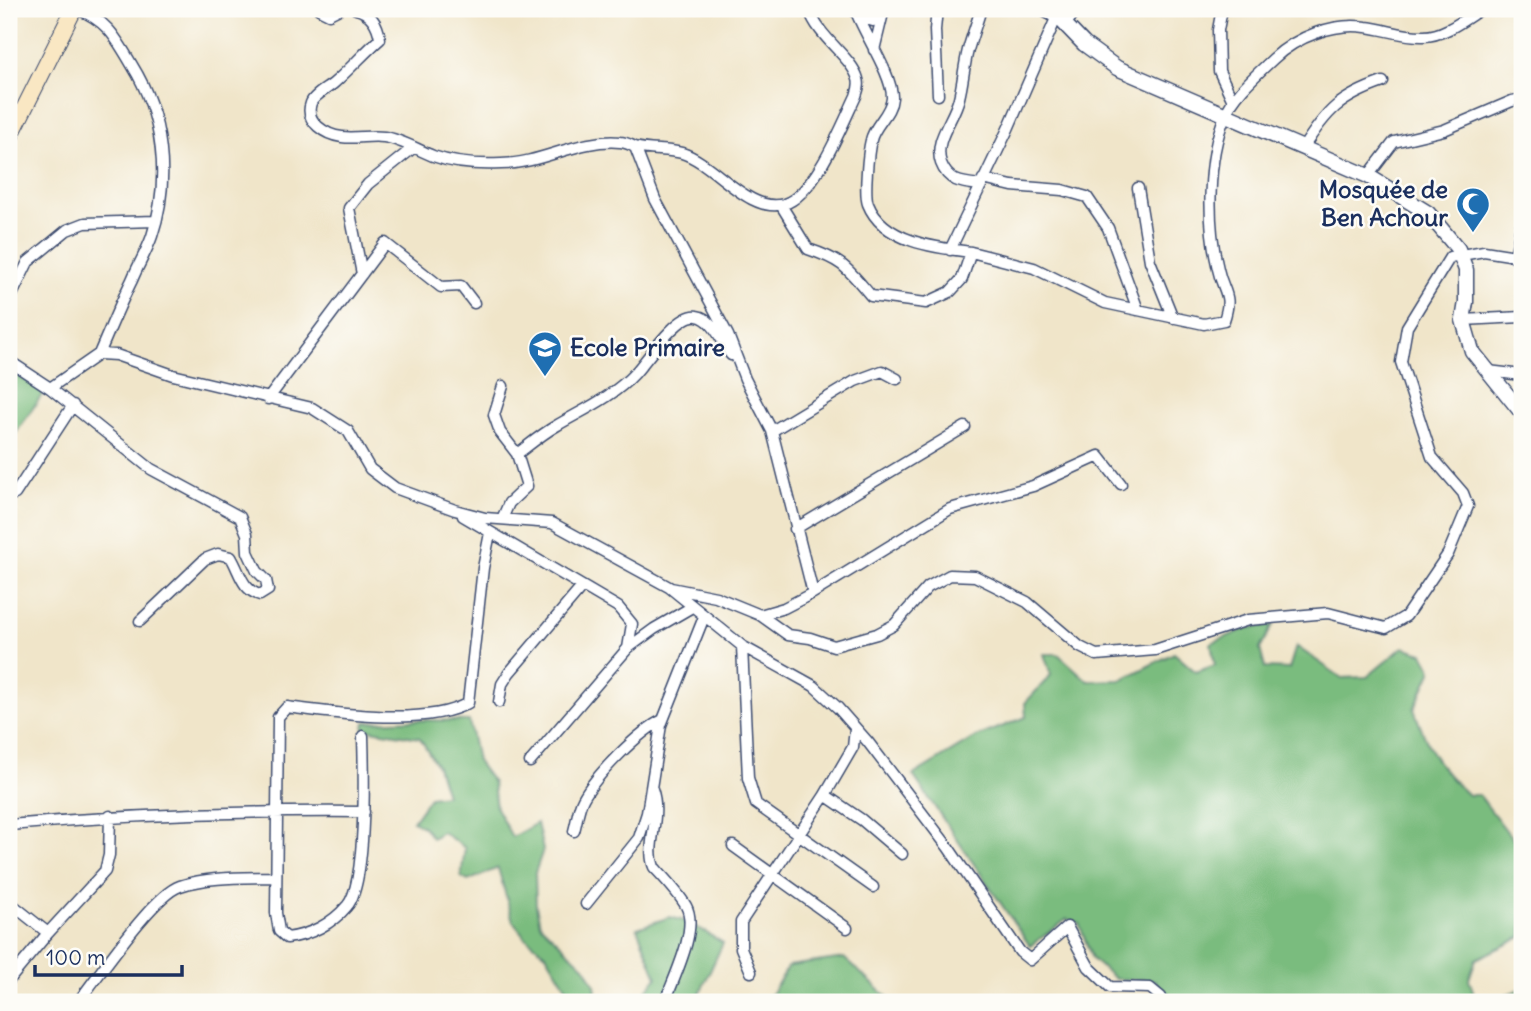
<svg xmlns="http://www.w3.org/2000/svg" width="1531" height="1011" font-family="Delius,sans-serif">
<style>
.forest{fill:#7abc7e;stroke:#4a766e;stroke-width:2}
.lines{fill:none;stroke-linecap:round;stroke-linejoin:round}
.minor-casing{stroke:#3b4a6e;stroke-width:13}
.tertiary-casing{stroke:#3b4a6e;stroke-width:17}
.secondary-casing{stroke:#3b4a6e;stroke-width:18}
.minor{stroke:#fff;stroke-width:10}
.tertiary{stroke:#fff;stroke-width:14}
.secondary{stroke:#f9e7c3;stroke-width:16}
.labels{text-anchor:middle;stroke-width:5;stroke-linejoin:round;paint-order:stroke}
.poi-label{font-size:24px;font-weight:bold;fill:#1b2f5e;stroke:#fdfcf7;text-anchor:end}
</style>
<rect width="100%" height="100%" fill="#fdfcf7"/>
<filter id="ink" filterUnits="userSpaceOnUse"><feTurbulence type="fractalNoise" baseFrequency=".0143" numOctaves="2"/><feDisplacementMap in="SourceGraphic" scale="14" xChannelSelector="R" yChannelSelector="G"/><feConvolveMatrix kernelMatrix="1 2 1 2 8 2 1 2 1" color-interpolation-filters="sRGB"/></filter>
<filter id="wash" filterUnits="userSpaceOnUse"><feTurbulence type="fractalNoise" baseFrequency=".00686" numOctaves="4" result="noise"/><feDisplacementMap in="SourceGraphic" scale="28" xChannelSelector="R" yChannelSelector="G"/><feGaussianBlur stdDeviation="1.57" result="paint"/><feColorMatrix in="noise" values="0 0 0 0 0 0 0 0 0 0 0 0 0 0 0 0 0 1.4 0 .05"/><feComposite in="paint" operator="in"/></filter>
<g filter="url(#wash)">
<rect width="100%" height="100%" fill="#f0e5c9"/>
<path class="forest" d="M9 370 44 392 9 443Z
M1273 625 1260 649 1265 668 1289 669 1296 646 1342 678 1367 677 1403 647 1423 653 1432 670 1414 709C1428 749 1436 766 1468 795H1479L1522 851V937L1476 959 1469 979 1476 1000 1496 999 1521 989 1522 1002H1168L1155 980 1115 979 1092 959 1079 923 1067 919 1030 946 913 775 974 738 1026 717 1025 703 1051 675 1044 654H1058L1088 681 1121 680 1174 653 1196 672 1215 665 1211 643 1248 628Z
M418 720 469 721 477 761 493 783 496 808 512 837 537 823 543 850 535 873 536 906 540 924 585 967 595 985 597 1002H572L571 995 546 954 525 937 513 921 498 868 468 881 461 877 465 848 442 832 432 838 425 828 413 821 430 797 446 795 437 766 420 738 364 729 365 722Z
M670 917 688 922 723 943 696 1002H638L657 977 637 928Z
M844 958 893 1002H766L789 966Z"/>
</g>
<g filter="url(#ink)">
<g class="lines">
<g class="minor-casing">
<path id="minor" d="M77 9C108 21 116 38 132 65 163 115 171 179 152 236 147 251 138 265 132 280 120 304 110 329 99 354
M319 9 329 14 339 9
M356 9C371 13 378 24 380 39 364 53 350 69 334 83 327 89 314 95 311 103 304 122 326 135 342 137 356 139 370 135 384 137 400 139 418 150 433 156 455 164 479 165 501 164 542 164 579 138 620 142 626 142 630 145 635 147 650 151 667 149 682 153 715 163 748 214 784 204 815 195 843 123 856 96 858 90 860 85 858 79 852 57 818 38 809 9
M855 9C863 32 893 76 892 98 891 114 874 125 871 140 868 152 864 194 868 204 883 242 936 248 971 252
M858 9 866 19 873 21 883 14
M937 9 935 30 938 95
M1222 9 1218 30 1219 71 1233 101
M1065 25 1077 9
M874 50 884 9
M635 147 655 199 728 335 745 379 772 431 813 593
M1303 148C1327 110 1340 97 1383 82
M1368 176 1394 142 1444 130 1512 101 1522 99
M983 179 1012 186 1062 190 1087 197 1108 228 1138 310
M980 185C962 183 948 182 941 163 933 140 954 120 959 98 963 82 964 66 968 50 972 36 977 22 981 9
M1138 188 1150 261 1173 318
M781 205 808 249C844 261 847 268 871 296L926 303 950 292 962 279 971 252 1034 268 1105 303 1204 324 1224 320C1233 294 1223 293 1218 269 1207 224 1207 159 1225 116 1233 95 1256 75 1273 59 1296 37 1334 22 1366 27 1385 29 1405 37 1424 36 1444 36 1465 19 1481 9
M950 250 1008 129 1057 16
M1515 257 1522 221
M362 274 349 208 368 184 413 148
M9 301 28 262 67 230 85 223 156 221
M1463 320 1522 317
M9 361 50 388 99 354 116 355 173 375 312 408 348 431 370 469 395 488 455 510 485 518 552 523 669 587 742 646 814 686 838 708 868 742 948 847 1020 952 1030 960 1067 927 1089 967 1110 987 1150 988 1161 997V1002
M1488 371 1522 375
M50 388 151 469 240 517 247 534 248 552 257 571 266 580 268 590 260 595C242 590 240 572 231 557L218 554 205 559 140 621
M268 399 385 243 441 287 461 286 474 303
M772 431 855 381 882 371 897 379
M517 454C529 445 542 434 556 426 583 410 613 397 635 373 647 360 678 313 697 316 713 318 722 342 731 355
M15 494 73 405
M463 516 618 607 632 624 628 648
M502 519 509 503 527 486 517 454 500 432 494 415 503 386
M795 529 965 427
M671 588 716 597 760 615 784 608 813 593 950 509 1033 486 1099 456 1121 484
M760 615 788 635 810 638 834 646 877 634 894 625 928 587 950 575 975 576 1027 602 1080 647 1096 655 1155 650 1248 620 1328 613 1386 628 1406 616 1448 554 1468 506 1463 493 1432 457 1401 362 1407 327 1450 257 1484 251 1522 257
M742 646 748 778 756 804 873 887
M499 702 502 684 509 673 582 587
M363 736C364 769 367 884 347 906 332 924 310 935 287 938L279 931 276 913 278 717 287 707C333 713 427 727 468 703L483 568 490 533
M530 762 628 648 654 629 692 607
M652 789C662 817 645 846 654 867 665 879 678 892 686 906 699 929 673 979 665 1002
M825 795 862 820 902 854
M9 825C127 815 245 811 364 812
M574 831C577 821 578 808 583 799 595 776 640 730 663 720
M733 846 847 928
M9 902 48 933
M586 904 639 838 647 813 661 725 704 617
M751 972 741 948V922L825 795 853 747 855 729
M9 980 48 933 105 871 109 855 110 816
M78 1002C98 977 153 895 180 886 211 876 244 878 276 877"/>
</g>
<g class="tertiary-casing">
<path id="tertiary" d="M1044 9 1057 16 1084 44 1117 68 1368 176 1428 213 1458 249 1466 270V302L1463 320 1472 351 1522 413"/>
</g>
<g class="secondary-casing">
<path id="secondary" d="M9 139 74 9"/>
</g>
<use href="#minor" class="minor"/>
<use href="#tertiary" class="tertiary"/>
<use href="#secondary" class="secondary"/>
</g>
</g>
<defs>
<g id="mosque-pin" transform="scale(1.75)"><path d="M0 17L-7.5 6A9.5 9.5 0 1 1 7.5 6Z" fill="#1f6fb2" stroke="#fdfcf7"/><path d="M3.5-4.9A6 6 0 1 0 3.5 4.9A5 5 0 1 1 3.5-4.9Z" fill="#fff"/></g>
<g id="school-pin" transform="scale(1.75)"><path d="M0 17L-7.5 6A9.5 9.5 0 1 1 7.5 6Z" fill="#1f6fb2" stroke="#fdfcf7"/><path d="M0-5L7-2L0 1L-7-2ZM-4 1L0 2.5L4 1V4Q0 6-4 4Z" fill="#fff"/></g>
</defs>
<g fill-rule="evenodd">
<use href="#mosque-pin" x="1473" y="204"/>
<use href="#school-pin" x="545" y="348"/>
</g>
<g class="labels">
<g class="poi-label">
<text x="1448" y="198">Mosquée de<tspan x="1448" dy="28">Ben Achour</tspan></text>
<text x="570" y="356" text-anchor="start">Ecole Primaire</text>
</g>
</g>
<rect width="1531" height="1011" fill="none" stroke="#fdfcf7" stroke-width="35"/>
<path d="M35 965v10h147v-10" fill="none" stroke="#1b2f5e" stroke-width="3.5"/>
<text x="46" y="965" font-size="21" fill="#1b2f5e" stroke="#fdfcf7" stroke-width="5" paint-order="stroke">100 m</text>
</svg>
